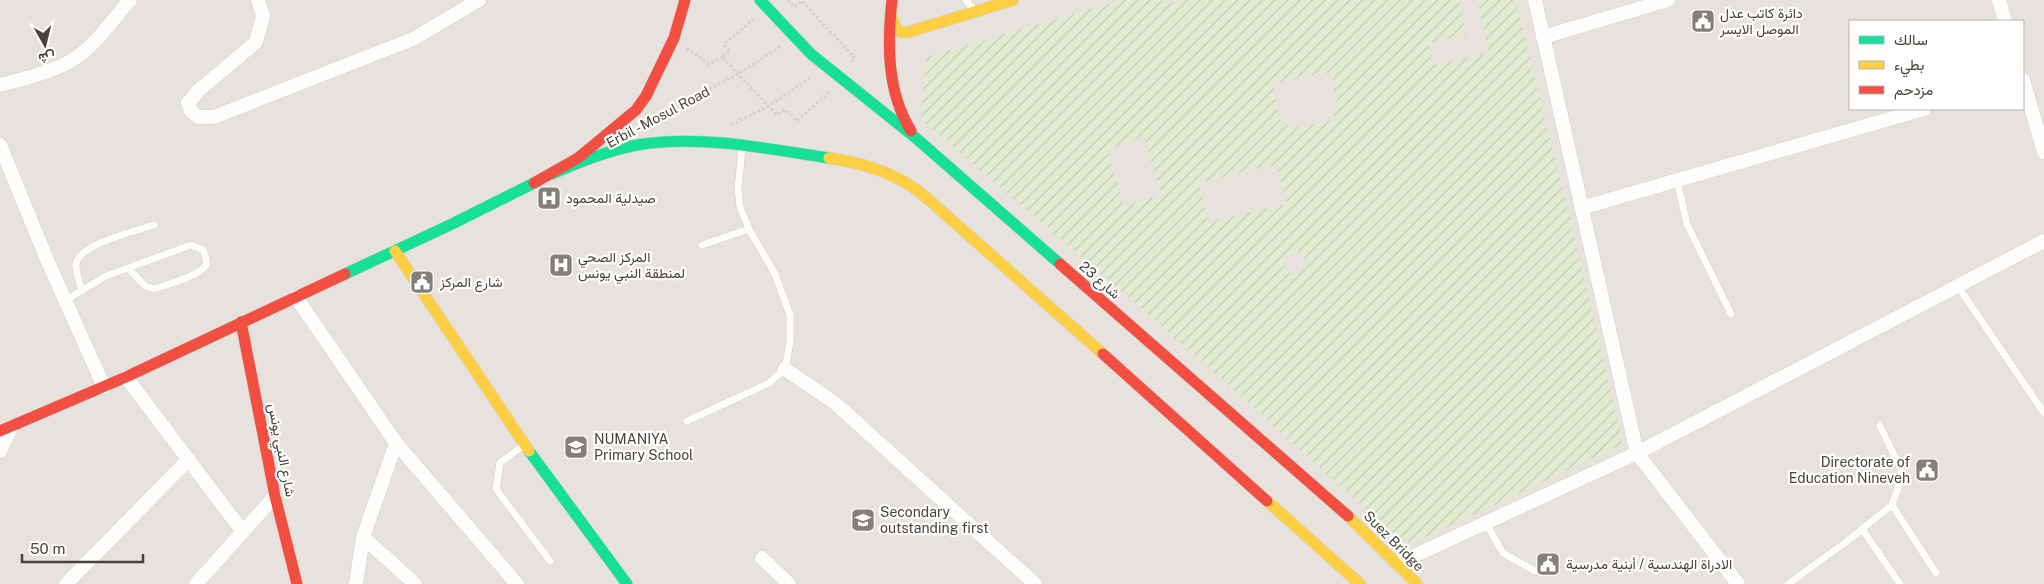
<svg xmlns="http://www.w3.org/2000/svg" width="2044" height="584" font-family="'Public Sans',Vazirmatn,sans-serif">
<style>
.residential{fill:#e7e2dd;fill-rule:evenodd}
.garden{fill:url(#garden-furrows);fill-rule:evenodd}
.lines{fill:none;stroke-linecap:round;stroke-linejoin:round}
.lane-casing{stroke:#d1cfcc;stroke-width:8}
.street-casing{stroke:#d1cfcc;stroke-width:15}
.fast-casing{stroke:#d2cdc5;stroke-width:12}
.slow-casing{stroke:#d2cdc5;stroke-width:12}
.jam-casing{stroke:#d2cdc5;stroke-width:12}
.path{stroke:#d3d1cc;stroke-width:3;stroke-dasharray:2.5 2.5;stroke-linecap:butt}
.lane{stroke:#fdfdfc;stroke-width:7}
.street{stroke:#fdfdfc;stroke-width:14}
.fast{stroke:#16e098;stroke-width:11}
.slow{stroke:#ffcf43;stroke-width:11}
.jam{stroke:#f24e42;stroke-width:11}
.labels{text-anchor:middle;stroke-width:4.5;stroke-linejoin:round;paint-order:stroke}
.poi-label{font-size:14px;fill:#49423a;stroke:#fff;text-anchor:start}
.street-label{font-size:14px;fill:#49423a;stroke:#fff}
</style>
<defs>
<pattern id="garden-furrows" width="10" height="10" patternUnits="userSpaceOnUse" patternTransform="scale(1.25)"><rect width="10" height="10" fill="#e2ebd0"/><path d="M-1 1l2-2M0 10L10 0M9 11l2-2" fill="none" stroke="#c3cbb3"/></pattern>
</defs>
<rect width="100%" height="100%" fill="#f3f1ee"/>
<path class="residential" d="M0 0H2044V584H0ZM1850 21H2023V109H1850Z"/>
<path class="garden" d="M1121 0H1159L1168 4 1181 0H1459L1466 35 1428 43 1433 65 1489 53 1477 0H1515L1574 235 1623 444 1413 543 1397 537 1187 348 921 119 926 57ZM1331 72 1338 108 1333 109 1335 120 1288 129 1287 119 1279 120 1273 83ZM1144 137 1161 195 1124 206 1107 149ZM1277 164 1286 204 1208 222 1199 183ZM1297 252 1304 256 1307 266 1299 275C1287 276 1280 267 1286 256Z"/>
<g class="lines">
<g class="lane-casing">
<path id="lane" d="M966 0 975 11
M1677 180 1687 224 1731 314
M702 245 749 229
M1957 285 2044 413
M82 291C80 283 75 271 76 264 79 244 136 231 154 225
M66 300 106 276 191 245 203 250C205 255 208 260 206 265 200 276 166 285 154 289L145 286 129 269
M687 421 769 383 785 369 790 342V315L775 274 749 229 740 207 738 188 742 149
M524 445 500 463 496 489 550 561
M1892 505 1936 573
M1486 523 1503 553 1535 571
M1862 529 1900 584
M1788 584 1846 542 1892 505 1900 482 1901 469 1880 426"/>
</g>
<g class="street-casing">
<path id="street" d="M258 0 263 16 256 42 199 90 188 103 191 111 198 117H214L413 39 479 0
M1535 0 1637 453 1738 584
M1999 0 2005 21
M1543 37 1668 0
M2023 80 2044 152
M0 85C26 78 55 72 77 57 98 42 113 19 130 0
M0 145 48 262 104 387
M1581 208 1924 109
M296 297 396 443 517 584
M785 369 835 403 1035 584
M126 377 243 532
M0 451 11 427
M363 537 415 584
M762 558 789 584
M1405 560 1637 453 2044 241
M66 584 189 459
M196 584 275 496
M356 584 363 537 396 443"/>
</g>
<g class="fast-casing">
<path id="fast" d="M760 0 811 54 917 139 1060 264
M552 174C581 161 611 149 643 144 704 135 768 149 829 158
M345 274 450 225 534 183
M529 451 627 584"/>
</g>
<g class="slow-casing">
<path id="slow" d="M891 15 896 29 901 32H909L1013 0
M829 158C863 163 892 172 920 192L1103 354
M395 251 529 451
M1267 501 1360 584
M1348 516 1417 584"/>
</g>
<g class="jam-casing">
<path id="jam" d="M892 0C887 44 887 92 911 131
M534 183 578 158 636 110 646 96 674 38 685 0
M1060 264 1348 516
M241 322 275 496 297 584
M1103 354 1267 501
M0 431 126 377 345 274"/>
</g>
<path class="path" d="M788 0 795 7 802 1 854 57 851 60 853 62
M754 19 724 44 730 52 722 57 777 115 786 110 797 121 830 91
M687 48 709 64 722 57
M652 120 738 74 781 46
M731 125 769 106 811 77"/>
<use href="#lane" class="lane"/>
<use href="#street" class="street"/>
<use href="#fast" class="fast"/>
<use href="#slow" class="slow"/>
<use href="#jam" class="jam"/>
</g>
<defs>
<g id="civic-square" transform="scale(1.25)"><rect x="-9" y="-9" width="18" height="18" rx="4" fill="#847f79" stroke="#fff"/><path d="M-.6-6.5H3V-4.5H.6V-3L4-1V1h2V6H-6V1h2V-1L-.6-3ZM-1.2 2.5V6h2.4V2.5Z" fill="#fff"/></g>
<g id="hospital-square" transform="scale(1.25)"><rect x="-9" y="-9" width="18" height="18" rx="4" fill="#847f79" stroke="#fff"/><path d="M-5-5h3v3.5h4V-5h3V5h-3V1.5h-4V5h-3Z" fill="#fff"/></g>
<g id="school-square" transform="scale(1.25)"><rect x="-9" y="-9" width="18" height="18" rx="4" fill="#847f79" stroke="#fff"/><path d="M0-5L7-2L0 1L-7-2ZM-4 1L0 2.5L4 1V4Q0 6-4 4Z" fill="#fff"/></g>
</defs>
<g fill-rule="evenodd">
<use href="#civic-square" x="1703" y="21"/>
<use href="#hospital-square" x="549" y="198"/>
<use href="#hospital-square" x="561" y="265"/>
<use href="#civic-square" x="422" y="282"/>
<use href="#school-square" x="576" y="447"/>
<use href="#civic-square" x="1927" y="470"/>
<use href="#school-square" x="863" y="520"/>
<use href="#civic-square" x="1548" y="564"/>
</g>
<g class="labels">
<g class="poi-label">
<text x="1720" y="18">دائرة كاتب عدل<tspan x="1720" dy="16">الموصل الايسر</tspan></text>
<text x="566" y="203">صيدلية المحمود</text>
<text x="578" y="262">المركز الصحي<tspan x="578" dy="16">لمنطقة النبي يونس</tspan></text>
<text x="440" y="287">شارع المركز</text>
<text x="594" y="444">NUMANIYA<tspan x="594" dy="16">Primary School</tspan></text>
<text x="1910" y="467" text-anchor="end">Directorate of<tspan x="1910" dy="16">Education Nineveh</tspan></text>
<text x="880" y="517">Secondary<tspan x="880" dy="16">outstanding first</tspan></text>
<text x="1566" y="569">الادراة الهندسية / أبنية مدرسية</text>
</g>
<g class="street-label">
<text transform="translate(658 117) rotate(-28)" y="5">Erbil - Mosul Road</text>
<text transform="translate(1100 280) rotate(41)" y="5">شارع 23</text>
<text transform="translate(282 450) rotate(79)" y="5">شارع النبي يونس</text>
<text transform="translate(1394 541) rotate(45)" y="5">Suez Bridge</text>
</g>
</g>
<rect x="1849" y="20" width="175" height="90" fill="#ffffff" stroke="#b6b3b0"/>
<rect x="1859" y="36" width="25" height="8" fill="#16e098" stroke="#b6b3b0"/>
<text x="1894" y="45" font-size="15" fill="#49423a">سالك</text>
<rect x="1859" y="61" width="25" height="8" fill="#ffcf43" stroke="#b6b3b0"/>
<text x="1894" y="70" font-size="15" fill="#49423a">بطيء</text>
<rect x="1859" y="86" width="25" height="8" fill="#f24e42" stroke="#b6b3b0"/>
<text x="1894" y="95" font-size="15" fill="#49423a">مزدحم</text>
<g transform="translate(45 45) rotate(172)" stroke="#ffffff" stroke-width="4" paint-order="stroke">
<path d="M0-4L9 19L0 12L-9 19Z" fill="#49423a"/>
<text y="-8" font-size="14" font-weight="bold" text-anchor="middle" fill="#49423a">ش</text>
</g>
<path d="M22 554v8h121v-8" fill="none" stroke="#49423a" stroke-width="2.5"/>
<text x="30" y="554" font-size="15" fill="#49423a" stroke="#ffffff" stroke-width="4" paint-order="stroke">50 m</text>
</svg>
